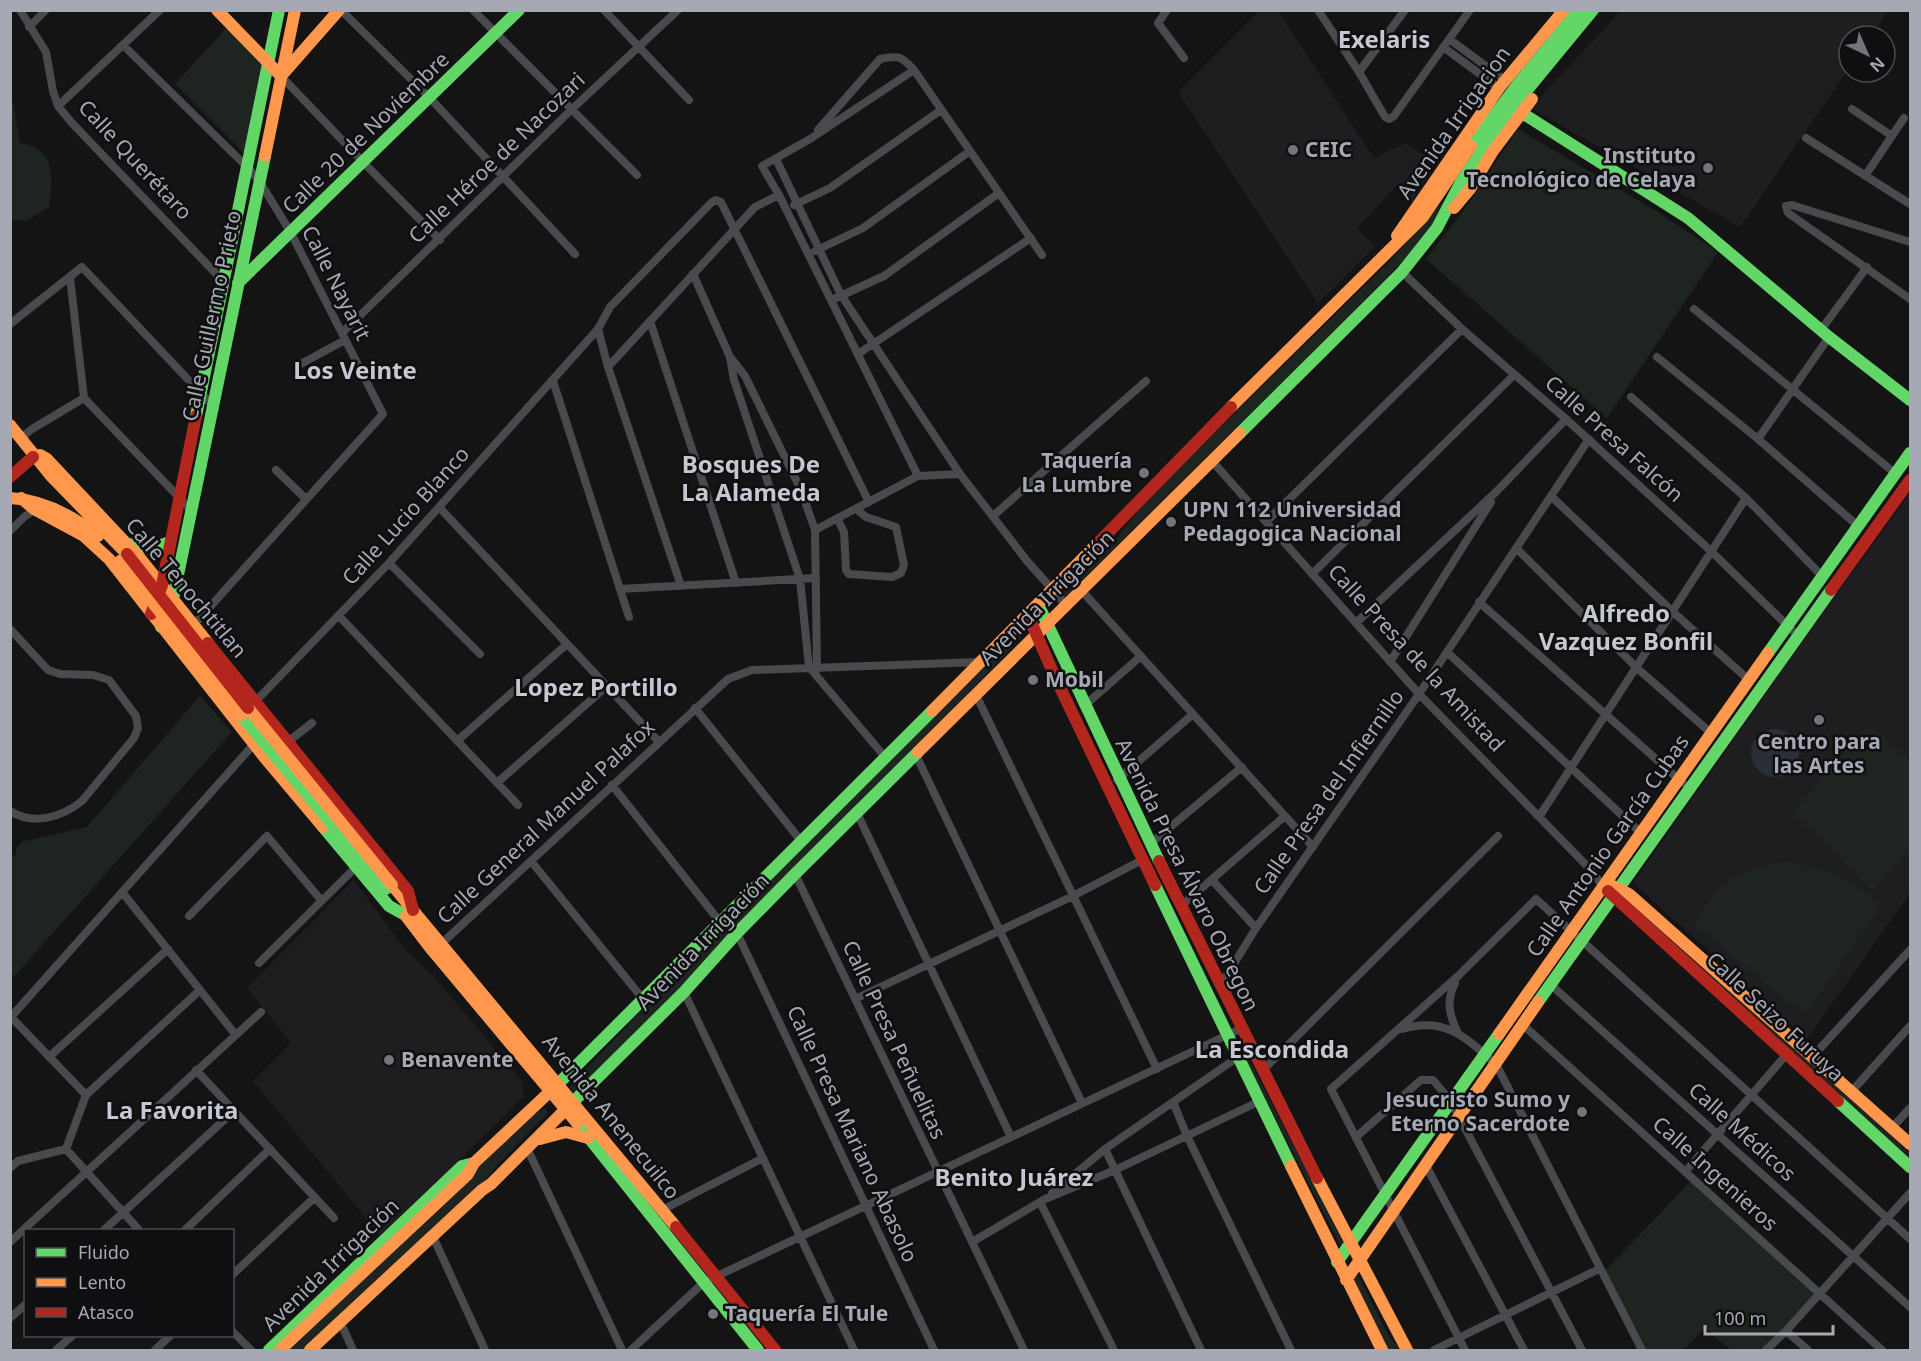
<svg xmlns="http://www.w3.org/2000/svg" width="1921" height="1361" font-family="'Noto Sans',sans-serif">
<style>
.built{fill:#1e1e20}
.green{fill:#1e241f}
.water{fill:#2a2f37}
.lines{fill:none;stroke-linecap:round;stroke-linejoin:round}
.street{stroke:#494a4d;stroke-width:8}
.fast{stroke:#63d668;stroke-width:12}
.slow{stroke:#ff974d;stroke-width:12}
.jam{stroke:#b3261e;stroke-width:12}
.fast-bridge{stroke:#63d668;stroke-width:12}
.slow-bridge{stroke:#ff974d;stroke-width:12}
.jam-bridge{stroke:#b3261e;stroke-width:12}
.poi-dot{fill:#73757c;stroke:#0f0e10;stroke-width:2}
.labels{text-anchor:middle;stroke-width:5;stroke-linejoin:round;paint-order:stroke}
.street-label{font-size:21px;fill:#a6a9b4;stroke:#0f0e10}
.poi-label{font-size:21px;font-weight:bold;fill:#a6a9b4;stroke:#0f0e10;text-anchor:start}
.quarter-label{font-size:24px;font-weight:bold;fill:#c6c8d1;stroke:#0f0e10}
</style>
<rect width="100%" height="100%" fill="#141414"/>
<path class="built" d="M1628 10 1888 11 1871 36H1849V68L1740 227 1532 109 1545 92 1620 12 1626 13Z
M1259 11H1278L1374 158 1406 143 1436 163 1413 201 1397 185 1357 228 1375 247 1318 303 1178 92Z
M1910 493V893L1807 1039 1633 883 1799 646Z
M354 880 404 948 435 978 523 1082 524 1092 522 1098 450 1170 380 1235 253 1081 291 1043 247 988Z"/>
<path class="green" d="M230 24 266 62 249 158 175 84Z
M11 92 20 143C57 149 52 178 49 207L26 221 11 220Z
M1518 129 1658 212 1718 252 1607 418 1426 259 1466 207Z
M1451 193 1423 240 1350 315 1065 597H1062L1061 595 1115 540 1134 516 1161 485 1390 261Z
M1020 629 1025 630 1024 635 973 689 656 1013 574 1093 570 1087 572 1084 628 1025 629 1019Z
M200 696 232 732 11 980 10 857 16 854V848L21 842 87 827Z
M1869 724 1910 761V851L1872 890 1792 812Z
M1787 861C1824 869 1857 876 1880 908L1812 1006 1800 1010 1787 1001 1695 925C1712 883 1744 868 1787 861Z
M1627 895 1910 1153V1158L1624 899Z
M1237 1040H1239L1344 1244 1341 1245 1339 1243 1237 1043Z
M545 1108 548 1113 497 1165 480 1188 308 1350H289L530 1117Z
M1693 1179 1819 1293 1767 1350H1731L1705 1328 1684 1350H1642L1602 1274Z
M1354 1275H1357L1361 1281 1389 1337 1401 1350H1387L1353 1281Z"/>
<path class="water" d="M1751 753a24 24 0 1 1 48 0a24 24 0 1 1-48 0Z"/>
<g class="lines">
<path class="street" d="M20 10 46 52 53 91 58 106 71 122 223 281
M341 10 430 98 575 254
M473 10 637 175
M604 10 689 100
M1167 10 1158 23 1184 58
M1318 10 1359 72 1385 117 1389 119 1394 116 1470 10
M29 27 46 10
M1449 39 1505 80
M123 45 248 168 260 182 291 233 383 414 191 628
M1443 47 1499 88
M914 70 810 139 762 166 779 195 918 476
M1359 72 1405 10
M281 76 364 163 440 240
M58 106 160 10
M1852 109 1892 136
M818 130 880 59C899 55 901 56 914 70L1042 255
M1806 138 1910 204
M776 159 841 295 960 474 1027 561 1067 606
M1865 176 1904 118
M794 205 830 188 941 110
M1910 242 1792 205 1786 206 1788 213 1910 299
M815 251 863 228 970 151
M1402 272 1462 329 1566 419 1712 552 1798 636
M693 274 730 357 734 380 800 579 809 667 885 757
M70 278 84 398
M836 298 884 276 999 193
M1694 309 1896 474
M650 321 736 583
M10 324 82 267 213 406
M598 329 608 367 681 586
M1821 330 1867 267
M342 333 571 110 678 10
M858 354 1031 238
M1657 357 1758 439 1858 526
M731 358 745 376 801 490 815 530 817 667 815 673
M297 366 345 340
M608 367 755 207 779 195
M553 381 629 617
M1631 397 1746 498 1823 577
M84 398 191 510
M20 439 32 429 84 398
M1758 439 1829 337
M1212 461 1419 694 1591 870 1604 888
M276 470 306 499
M1551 496 1673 612 1750 681
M439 507 659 742
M993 516 1146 381
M837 518 844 532 846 570 849 574 892 577 901 573 904 565 896 527 866 517 856 509
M1266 522 1462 329
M815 530 918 476 960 474
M10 531 24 517 37 508
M1516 548 1637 668 1712 734
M389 563 480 654
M1312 574 1514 375
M620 589 816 578
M1082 591 1313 847
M1479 602 1683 783
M339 616 518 805
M1356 623 1497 491 1566 419
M10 629 48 670 60 674 93 675 109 680 136 716 138 728 134 738 82 801C62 817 34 826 10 811
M1447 652 1642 834
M1390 662 1491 502
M976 695 1157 1069
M253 704 389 563 598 329 610 307 711 203 716 200 721 202 869 502
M1084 706 1141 656
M695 708 801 841
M457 741 567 644
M284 745 312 723
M916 755 1082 1103
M1117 780 1193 714
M498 782 607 686
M612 785 720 922
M857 813 1011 1137
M1539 817 1746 498
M1150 844 1242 767
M531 861 643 999
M795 874 1024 1350
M1212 880 1256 928
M122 892 235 1034
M1181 906 1285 816
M189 916 267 836 321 900
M737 933 934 1350
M441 944 728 679 752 670 980 662
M259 963 357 866
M1455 983C1446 1001 1449 1015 1458 1033
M1218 984 1227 975 1256 928 1419 694 1589 439
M1550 984 1910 1307
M684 992 854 1350
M855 999 1073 896 1144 859
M1522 1024 1882 1350
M1402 1029C1445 1016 1465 1037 1496 1064L1642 1350
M1813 1056 1910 950
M49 1057 168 949
M196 1070 334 1218
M1262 1071 1498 836
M1852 1091 1910 1026
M86 1095 11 1017 254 744
M1173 1102 1187 1136 1291 1350
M1892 1128 1910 1108
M1356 1137 1421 1080H1433L1450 1100 1582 1350
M527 1148 622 1350
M66 1149 139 1230
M1105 1149 1201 1350
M1425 1164 1524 1350
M10 1168 18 1161 66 1149 86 1095 200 990
M1685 1172 1786 1055
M1052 1193 1105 1149 1238 1057
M1040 1202 1114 1350
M662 1210 763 1158
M104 1230 234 1111
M185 1230 270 1149
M435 1241 485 1350
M10 1242 261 1012
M972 1242 1045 1199 1115 1170 1260 1101
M232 1275 315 1197
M10 1318 26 1304
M343 1328 353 1350
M232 1331 251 1350
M1786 1331 1808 1350
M56 1350 72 1336
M155 1350 170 1336
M631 1350 703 1283 715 1277 1240 1029
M1434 1350 1599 1269
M1465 1350 1331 1089 1458 976 1536 899 1910 1239
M1766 1350 1786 1331 1910 1193"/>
<path class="fast" d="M1522 113 1688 218 1829 337 1910 400
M1471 146 1518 84 1579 10
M238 283 519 10
M196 416 279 10
M1240 433 1402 272 1437 228 1461 182 1485 146 1528 89 1593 10
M129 544 150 549 170 542
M1038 604 1159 861
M161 627 173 599 265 156
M1768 653 1910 453
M323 827 389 906 407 916
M1155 885 1291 1166
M1538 1002 1831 590
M557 1085 932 711
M1838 1101 1910 1167
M560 1115 684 992 737 933 795 874 918 752
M577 1123 758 1350
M1337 1262 1499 1034
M269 1350 462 1166 474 1163"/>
<path class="slow" d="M217 10 281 76 339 10
M265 156 295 10
M1454 208 1470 189 1493 151 1532 99
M1397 236 1499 88 1564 10
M1231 407 1423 217 1471 146
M10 425 51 476 127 554
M33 457 40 455 47 459 139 557 208 643
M10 498C43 500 73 516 98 536
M21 498 34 509 84 536 109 559 265 758 323 827
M932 711 1097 544
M918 752 1240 433
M392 885 676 1227
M1613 886 1629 894 1910 1144
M406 916 432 950 577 1123
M1499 1034 1768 653
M540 1139 566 1132 588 1138
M1291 1166 1382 1350
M1317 1178 1407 1350
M1346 1280 1538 1002
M280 1350 468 1174 474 1163 557 1085
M310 1350 482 1190 491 1184 560 1115"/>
<path class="jam" d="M10 477 33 457
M1097 544 1231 407
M1831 590 1910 480
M151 614 162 585 196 416
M1028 615 1055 677 1155 885
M208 643 408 891 413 910
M1159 861 1317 1178
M1608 891 1838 1101
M676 1227 775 1350"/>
<path class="fast-bridge" d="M241 715 386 889"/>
<path class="slow-bridge" d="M120 561 241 715
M248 708 392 885"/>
<path class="jam-bridge" d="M127 554 248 708"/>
</g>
<g class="poi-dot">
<circle cx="1293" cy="150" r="6"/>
<circle cx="1708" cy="168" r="6"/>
<circle cx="1144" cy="473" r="6"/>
<circle cx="1171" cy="522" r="6"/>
<circle cx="1033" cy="680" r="6"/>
<circle cx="1819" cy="720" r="6"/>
<circle cx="389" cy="1060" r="6"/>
<circle cx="1582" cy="1112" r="6"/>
<circle cx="713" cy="1314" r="6"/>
</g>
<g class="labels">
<g class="street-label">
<text transform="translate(1454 123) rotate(-55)" y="7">Avenida Irrigacion</text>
<text transform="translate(366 133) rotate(-44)" y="7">Calle 20 de Noviembre</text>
<text transform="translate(497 158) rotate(-44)" y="7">Calle Héroe de Nacozari</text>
<text transform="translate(135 160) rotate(47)" y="7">Calle Querétaro</text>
<text transform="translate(336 283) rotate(63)" y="7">Calle Nayarit</text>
<text transform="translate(212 316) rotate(-78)" y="7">Calle Guillermo Prieto</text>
<text transform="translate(1614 439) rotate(42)" y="7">Calle Presa Falcón</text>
<text transform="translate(406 516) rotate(-48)" y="7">Calle Lucio Blanco</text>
<text transform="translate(186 588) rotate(50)" y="7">Calle Tenochtitlan</text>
<text transform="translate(1047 598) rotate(-45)" y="7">Avenida Irrigación</text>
<text transform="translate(1416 658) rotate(47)" y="7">Calle Presa de la Amistad</text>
<text transform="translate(1329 792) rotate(-55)" y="7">Calle Presa del Infiernillo</text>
<text transform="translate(546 822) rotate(-43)" y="7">Calle General Manuel Palafox</text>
<text transform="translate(1608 846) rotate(-55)" y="7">Calle Antonio García Cubas</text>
<text transform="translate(1187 875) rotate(64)" y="7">Avenida Presa Álvaro Obregon</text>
<text transform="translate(703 942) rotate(-46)" y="7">Avenida Irrigación</text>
<text transform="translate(1775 1017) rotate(43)" y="7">Calle Seizo Furuya</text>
<text transform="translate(894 1040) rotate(65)" y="7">Calle Presa Peñuelitas</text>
<text transform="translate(611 1117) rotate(51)" y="7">Avenida Anenecuilco</text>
<text transform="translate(1742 1132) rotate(42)" y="7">Calle Médicos</text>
<text transform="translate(852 1134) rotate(65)" y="7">Calle Presa Mariano Abasolo</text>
<text transform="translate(1715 1174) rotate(42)" y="7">Calle Ingenieros</text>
<text transform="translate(331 1265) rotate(-44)" y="7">Avenida Irrigación</text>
</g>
<g class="poi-label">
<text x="1305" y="157">CEIC</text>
<text x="1696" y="163" text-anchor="end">Instituto<tspan x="1696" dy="24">Tecnológico de Celaya</tspan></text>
<text x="1132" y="468" text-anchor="end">Taquería<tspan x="1132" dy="24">La Lumbre</tspan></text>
<text x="1183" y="517">UPN 112 Universidad<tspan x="1183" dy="24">Pedagogica Nacional</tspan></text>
<text x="1045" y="687">Mobil</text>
<text x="1819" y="749" text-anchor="middle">Centro para<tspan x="1819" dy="24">las Artes</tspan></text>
<text x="401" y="1067">Benavente</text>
<text x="1570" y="1107" text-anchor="end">Jesucristo Sumo y<tspan x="1570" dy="24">Eterno Sacerdote</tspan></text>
<text x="725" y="1321">Taquería El Tule</text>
</g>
<g class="quarter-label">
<text x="1384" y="48">Exelaris</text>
<text x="355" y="379">Los Veinte</text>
<text x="751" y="473">Bosques De<tspan x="751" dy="28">La Alameda</tspan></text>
<text x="1626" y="622">Alfredo<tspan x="1626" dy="28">Vazquez Bonfil</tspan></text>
<text x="596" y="696">Lopez Portillo</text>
<text x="1272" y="1058">La Escondida</text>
<text x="172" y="1119">La Favorita</text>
<text x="1014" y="1186">Benito Juárez</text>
</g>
</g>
<rect width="1921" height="1361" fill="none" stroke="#a6a9b4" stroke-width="24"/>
<rect x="24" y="1229" width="210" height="108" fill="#0f0e10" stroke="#4b4c52" stroke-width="1.5"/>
<rect x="36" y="1248" width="30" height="9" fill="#63d668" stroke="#4b4c52" stroke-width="1.5"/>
<text x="78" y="1259" font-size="18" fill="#a6a9b4">Fluido</text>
<rect x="36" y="1278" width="30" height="9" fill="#ff974d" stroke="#4b4c52" stroke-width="1.5"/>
<text x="78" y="1289" font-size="18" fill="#a6a9b4">Lento</text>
<rect x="36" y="1308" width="30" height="9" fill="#b3261e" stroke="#4b4c52" stroke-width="1.5"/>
<text x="78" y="1319" font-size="18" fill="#a6a9b4">Atasco</text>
<g transform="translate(1867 54) rotate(136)"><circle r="28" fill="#0f0e10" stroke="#4b4c52" stroke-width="1.5"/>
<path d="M0-4.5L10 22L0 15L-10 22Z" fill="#73757c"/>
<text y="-9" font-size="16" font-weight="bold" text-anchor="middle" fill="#a6a9b4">N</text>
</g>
<path d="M1705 1325v9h128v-9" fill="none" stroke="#a6a9b4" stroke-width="3"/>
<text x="1714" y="1325" font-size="18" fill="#a6a9b4" stroke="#0f0e10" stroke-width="4.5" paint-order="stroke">100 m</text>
</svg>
